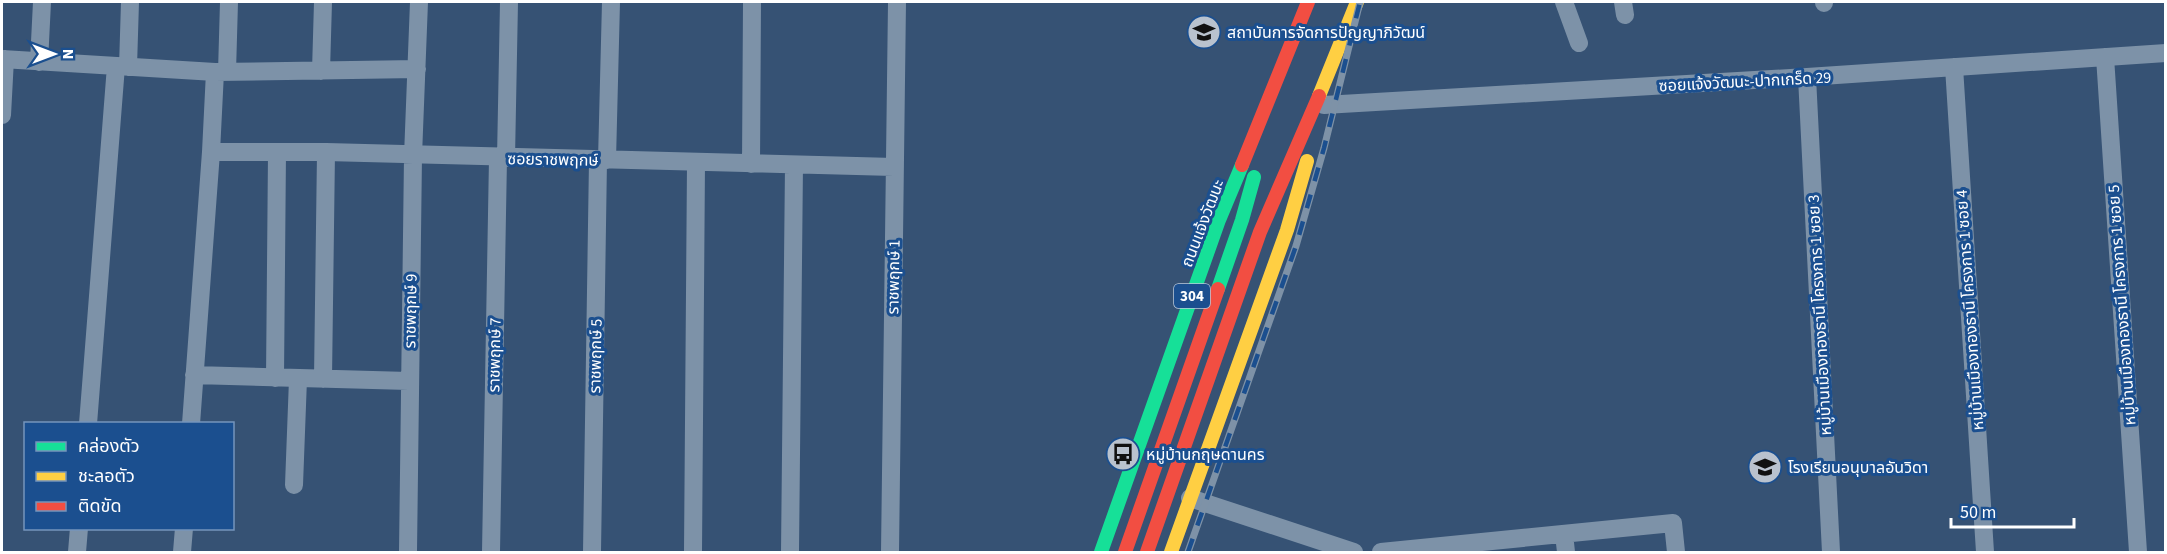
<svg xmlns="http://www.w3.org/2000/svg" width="2167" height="554" font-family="'Source Sans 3','Noto Sans Thai',sans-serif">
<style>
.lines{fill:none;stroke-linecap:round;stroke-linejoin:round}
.street{stroke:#7d92a8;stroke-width:18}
.fast{stroke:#16e098;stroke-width:14}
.slow{stroke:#ffcf43;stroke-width:14}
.jam{stroke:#f24e42;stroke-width:14}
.rail-casing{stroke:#7e92a7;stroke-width:7}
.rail{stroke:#1b4f8f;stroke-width:4.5;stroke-dasharray:14;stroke-linecap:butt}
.labels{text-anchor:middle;stroke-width:6;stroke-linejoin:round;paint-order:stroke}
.shield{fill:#1b4f8f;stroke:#bbcadd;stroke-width:1.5}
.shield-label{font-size:15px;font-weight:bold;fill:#fff}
.poi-label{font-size:16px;fill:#fff;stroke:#1b4f8f;text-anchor:start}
.street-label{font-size:16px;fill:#fff;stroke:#1b4f8f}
</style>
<rect width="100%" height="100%" fill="#365274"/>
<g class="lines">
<path class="street" d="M1564 2 1579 43
M1623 2 1625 15
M1824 2V3
M2105 57 2138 552
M2 59 215 72 417 69
M39 62 42 2
M128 67 130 2
M1954 67 1985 552
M321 71 323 2
M227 72 229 2
M1807 77 1831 552
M1324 105 1807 77 2166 53
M2 115 5 59
M211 152H326L894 167
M506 158 509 2
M607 160 611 2
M751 164 752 2
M194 375 409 381
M275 378 277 152
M323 379 326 152
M88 424 116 66
M191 424 211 152 215 72
M294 485 298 379
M1190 498 1354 552
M1564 534 1566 552
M77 552 79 528
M182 552 184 528
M408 552 413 156 419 2
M491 552 498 158
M592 552 598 160
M693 552 696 163
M790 552 794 165
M890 552 897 2
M1381 552 1673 523 1676 552"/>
<path class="fast" d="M1218 289 1242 220 1254 177
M1101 552 1219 220 1242 165"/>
<path class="slow" d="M1319 96 1357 2
M1171 552 1287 230 1307 161"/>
<path class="jam" d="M1242 165 1308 2
M1125 552 1218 289
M1147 552 1260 232 1319 96"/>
<g class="rail-casing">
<path id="rail" d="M1188 552 1296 246 1324 148 1360 2"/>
</g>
<use href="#rail" class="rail"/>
</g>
<defs>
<g id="university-disc" transform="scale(1.725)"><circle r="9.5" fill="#b9c2ce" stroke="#1b4f8f"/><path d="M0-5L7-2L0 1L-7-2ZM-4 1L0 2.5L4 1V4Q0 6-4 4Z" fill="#111"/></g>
<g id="bus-disc" transform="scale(1.725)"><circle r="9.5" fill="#b9c2ce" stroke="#1b4f8f"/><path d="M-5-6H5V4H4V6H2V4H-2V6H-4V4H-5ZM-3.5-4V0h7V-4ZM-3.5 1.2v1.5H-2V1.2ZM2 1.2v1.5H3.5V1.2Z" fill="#111"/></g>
<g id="school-disc" transform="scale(1.725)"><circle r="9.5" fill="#b9c2ce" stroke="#1b4f8f"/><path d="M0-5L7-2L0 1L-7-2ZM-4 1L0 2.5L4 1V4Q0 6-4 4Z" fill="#111"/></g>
</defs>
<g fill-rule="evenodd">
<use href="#university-disc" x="1204" y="32"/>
<use href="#bus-disc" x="1123" y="454"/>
<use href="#school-disc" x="1765" y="467"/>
</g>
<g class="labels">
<rect class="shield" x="1174" y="284" width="36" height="24" rx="4.5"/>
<g class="shield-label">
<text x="1192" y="301">304</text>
</g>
<g class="poi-label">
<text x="1227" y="38">สถาบันการจัดการปัญญาภิวัฒน์</text>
<text x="1146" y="460">หมู่บ้านกฤษดานคร</text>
<text x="1788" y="473">โรงเรียนอนุบาลอันวิดา</text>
</g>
<g class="street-label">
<text transform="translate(1745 81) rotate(-3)" y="6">ซอยแจ้งวัฒนะ-ปากเกร็ด 29</text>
<text transform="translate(553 159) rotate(1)" y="6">ซอยราชพฤกษ์</text>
<text transform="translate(1202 223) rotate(-69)" y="6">ถนนแจ้งวัฒนะ</text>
<text transform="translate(893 277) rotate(-89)" y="6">ราชพฤกษ์ 1</text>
<text transform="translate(2121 305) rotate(-94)" y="6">หมู่บ้านเมืองทองธานี โครงการ 1 ซอย 5</text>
<text transform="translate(1969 310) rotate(-94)" y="6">หมู่บ้านเมืองทองธานี โครงการ 1 ซอย 4</text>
<text transform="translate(410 311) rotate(-89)" y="6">ราชพฤกษ์ 9</text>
<text transform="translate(1819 315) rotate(-93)" y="6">หมู่บ้านเมืองทองธานี โครงการ 1 ซอย 3</text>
<text transform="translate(494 355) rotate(-89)" y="6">ราชพฤกษ์ 7</text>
<text transform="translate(595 356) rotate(-89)" y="6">ราชพฤกษ์ 5</text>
</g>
</g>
<rect width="2167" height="554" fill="none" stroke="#ffffff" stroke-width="6"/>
<rect x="24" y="422" width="210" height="108" fill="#1b4f8f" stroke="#7695bc" stroke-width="1.5"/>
<rect x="36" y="442" width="30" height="9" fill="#16e098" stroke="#7695bc" stroke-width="1.5"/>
<text x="78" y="452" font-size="18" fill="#ffffff">คล่องตัว</text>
<rect x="36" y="472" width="30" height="9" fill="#ffcf43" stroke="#7695bc" stroke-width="1.5"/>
<text x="78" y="482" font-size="18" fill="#ffffff">ชะลอตัว</text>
<rect x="36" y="502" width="30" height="9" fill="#f24e42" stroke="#7695bc" stroke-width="1.5"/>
<text x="78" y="512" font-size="18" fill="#ffffff">ติดขัด</text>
<g transform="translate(54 54) rotate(90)" stroke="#1b4f8f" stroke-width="4.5" paint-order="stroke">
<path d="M0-4.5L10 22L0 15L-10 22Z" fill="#ffffff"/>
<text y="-9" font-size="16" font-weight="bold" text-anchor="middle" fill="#ffffff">N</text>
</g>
<path d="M1951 518v9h123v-9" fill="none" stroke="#ffffff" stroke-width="3"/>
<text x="1960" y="518" font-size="18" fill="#ffffff" stroke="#1b4f8f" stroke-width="4.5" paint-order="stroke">50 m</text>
</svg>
